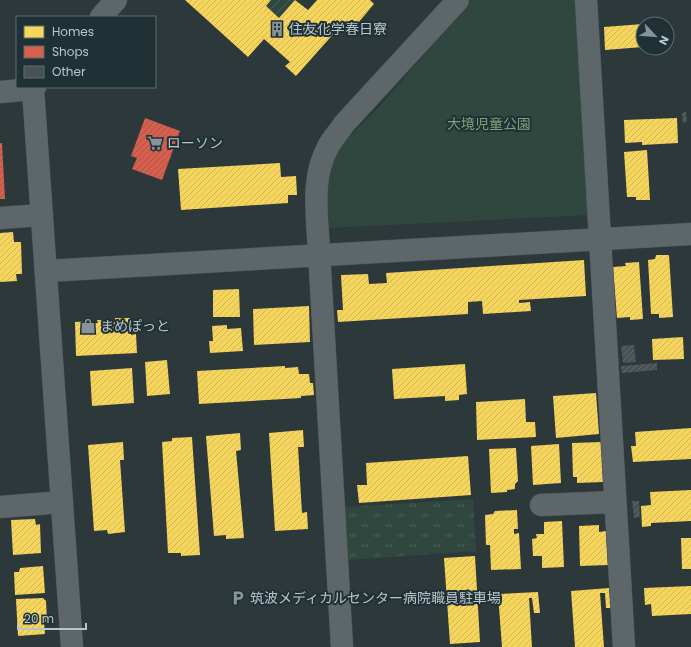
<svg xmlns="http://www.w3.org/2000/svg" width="691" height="647" font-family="Poppins,'Noto Sans JP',sans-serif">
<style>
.grass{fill:url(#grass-tufts)}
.park{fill:#2f473f}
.garden{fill:url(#garden-furrows)}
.homes{fill:url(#homes-hatch)}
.shops{fill:url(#shops-hatch)}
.building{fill:url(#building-hatch)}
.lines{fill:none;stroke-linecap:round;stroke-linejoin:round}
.minor-casing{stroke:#4b5355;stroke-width:23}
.tertiary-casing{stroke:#4b5355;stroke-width:23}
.minor{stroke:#5d6669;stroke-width:22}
.tertiary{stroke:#5d6669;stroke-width:22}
.labels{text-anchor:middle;stroke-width:4;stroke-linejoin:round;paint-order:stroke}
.poi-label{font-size:14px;fill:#b8c6cb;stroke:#203136;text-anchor:start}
.park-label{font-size:14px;fill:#7da077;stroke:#203136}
</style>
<defs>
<pattern id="grass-tufts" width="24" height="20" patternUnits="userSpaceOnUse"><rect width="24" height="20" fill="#2f473f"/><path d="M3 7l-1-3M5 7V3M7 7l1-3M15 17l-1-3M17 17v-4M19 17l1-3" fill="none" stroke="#4b6059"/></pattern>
<pattern id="garden-furrows" width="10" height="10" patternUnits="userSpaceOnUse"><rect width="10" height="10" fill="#2f473f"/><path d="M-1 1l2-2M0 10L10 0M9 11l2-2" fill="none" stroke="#4b6059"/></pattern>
<pattern id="homes-hatch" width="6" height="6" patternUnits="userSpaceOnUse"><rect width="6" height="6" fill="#f6d55c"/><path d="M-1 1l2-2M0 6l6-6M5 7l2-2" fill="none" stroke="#d0b656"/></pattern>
<pattern id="shops-hatch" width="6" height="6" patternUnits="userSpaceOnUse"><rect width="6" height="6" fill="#d6604d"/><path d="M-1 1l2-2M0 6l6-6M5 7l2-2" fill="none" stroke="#a65548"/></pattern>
<pattern id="building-hatch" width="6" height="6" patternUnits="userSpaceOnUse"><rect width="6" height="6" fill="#485154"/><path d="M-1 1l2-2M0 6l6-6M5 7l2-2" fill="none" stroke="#60696b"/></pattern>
</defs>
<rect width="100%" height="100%" fill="#2d383b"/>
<path class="grass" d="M473 499 476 551 348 560 345 507Z"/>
<path class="park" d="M471 0H577L590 215 329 228 327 194 332 166 342 144 380 106Z"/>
<path class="garden" d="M271 0H295L279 18 266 6Z"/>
<path class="homes" d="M185 0H271L266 6 279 18 295 0 308 10 317 0H370L374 4 353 29 344 22 296 76 285 66 290 62 264 39 248 57Z
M643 24V47L605 50 604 27Z
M677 118 678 143 642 145V142L625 143 624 120Z
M647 150 650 200H636V197H627L624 152Z
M280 163 281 177 296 176 297 195H288V203L181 210 178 169Z
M13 232 14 242H21L22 274H16L17 281 0 282V233Z
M656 255H669L673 317 659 318V314H651L648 260 655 259Z
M584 260 586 296 519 300V303L530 302 531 311 483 314 482 301 468 302V314L338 322 337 310H343L341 275 368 274 369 284 387 283 386 273Z
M639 262 643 319 630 320V317L617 318 613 267 626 266 625 263Z
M239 289 240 317H213V290Z
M309 306 310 342 254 345 253 309Z
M115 318H130L131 335 136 334 137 353 76 356 75 322 91 321V323H98L97 320H110V323L115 322Z
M227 325V329L241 328 243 351 210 353 209 341H213L212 326Z
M683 337 684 359 653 360 652 339Z
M167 360 170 394 147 396 145 362Z
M465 364 467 394 459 395V400L445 401V396L394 399 392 369Z
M285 366V368L298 367 299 374H309L310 383H313L314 395 301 396V398L199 404 197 371Z
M132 368 134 403 92 406 90 371Z
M596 393 599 434 556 438 553 396Z
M525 399 526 422H535L536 437 477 440 476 402Z
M691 428V459L633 462 631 446H636L635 432Z
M303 430 304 447H298L302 513 307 512 308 529 275 531 269 433Z
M240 433 241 450 236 451 244 538 226 539V535L214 536 206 436Z
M192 437 200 555 181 556V553H168L162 442 172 441V438Z
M123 442 124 460H120L125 532 108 534 107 530 94 531 88 445Z
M602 442 603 482 577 483V477H573L572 443Z
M559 444 561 483 533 485 531 446Z
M516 448 518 481 515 484V489L507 490V492L491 493 489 449Z
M468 456 471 495 359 503 357 485H367L366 463Z
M691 490V521L651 523V526L642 527 641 506 651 505 650 492Z
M517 510 518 529H514V534L519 533 521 569 491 570 490 545H486L485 515 493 514 495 511Z
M35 519 36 525 40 524 41 553 13 555 11 520Z
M562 521 564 567 542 568V556H533L532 539 537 538 536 534H544V522Z
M599 525V532L606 531 608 565 580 566 579 526Z
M681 538H691V569H682Z
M475 556 480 642 450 644 444 558Z
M43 566 45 593 15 595 14 572H19L20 568Z
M691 586V614L652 616 651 604 645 605 644 588Z
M609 588 611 608H606L605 593H600L604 647H575L571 591Z
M538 592 540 613H534L532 598H529L532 647H502L498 594Z
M43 598 46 601 47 622H44L45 634 18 636 16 599Z"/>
<path class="shops" d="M145 118 180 131 162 180 132 169 137 158 131 156Z
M0 143H2L5 199H0Z"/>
<path class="building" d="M686 112 687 122 683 123 682 113Z
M634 345 636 362 623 363 621 346Z
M657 363V370L622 373 621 366Z
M632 501H639L640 517 634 518Z"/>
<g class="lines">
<g class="minor-casing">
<path id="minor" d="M586 0 624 647
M0 218 42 215
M541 505 615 502
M0 507 62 502
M342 647 318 235C316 206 313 174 328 147 332 139 339 132 344 124L458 0"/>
</g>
<g class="tertiary-casing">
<path id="tertiary" d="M101 17 116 0
M33 89 72 647
M0 92 33 89 35 87
M46 271 691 234"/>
</g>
<use href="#minor" class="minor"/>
<use href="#tertiary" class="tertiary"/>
</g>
<defs>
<g id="building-bare" transform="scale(1.2)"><path d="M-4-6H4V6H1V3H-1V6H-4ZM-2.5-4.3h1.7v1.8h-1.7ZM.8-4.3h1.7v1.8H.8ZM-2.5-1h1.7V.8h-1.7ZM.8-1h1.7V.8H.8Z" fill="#879499" stroke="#203136" stroke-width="2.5" paint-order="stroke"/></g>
<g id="supermarket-bare" transform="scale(1.2)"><path d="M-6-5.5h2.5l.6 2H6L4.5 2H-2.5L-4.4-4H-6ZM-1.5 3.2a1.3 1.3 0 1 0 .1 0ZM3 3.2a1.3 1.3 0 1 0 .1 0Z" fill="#879499" stroke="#203136" stroke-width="2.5" paint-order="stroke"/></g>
<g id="shop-bare" transform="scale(1.2)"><path d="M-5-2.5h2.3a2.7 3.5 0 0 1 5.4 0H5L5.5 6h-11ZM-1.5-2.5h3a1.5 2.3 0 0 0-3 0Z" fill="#879499" stroke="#203136" stroke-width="2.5" paint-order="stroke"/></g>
<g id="parking-bare" transform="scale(1.2)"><path d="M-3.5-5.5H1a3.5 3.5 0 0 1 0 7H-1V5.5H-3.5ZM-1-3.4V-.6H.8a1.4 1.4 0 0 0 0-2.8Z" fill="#879499" stroke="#203136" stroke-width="2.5" paint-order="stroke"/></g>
</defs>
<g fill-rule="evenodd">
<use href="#building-bare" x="277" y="29"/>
<use href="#supermarket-bare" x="155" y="143"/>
<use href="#shop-bare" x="88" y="326"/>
<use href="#parking-bare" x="238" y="598"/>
</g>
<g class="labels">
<g class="poi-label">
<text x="289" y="34">住友化学春日寮</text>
<text x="167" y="148">ローソン</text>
<text x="100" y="331">まめぽっと</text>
<text x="250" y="603">筑波メディカルセンター病院職員駐車場</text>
</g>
<g class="park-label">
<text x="489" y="129">大境児童公園</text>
</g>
</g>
<rect x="16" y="16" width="140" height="72" fill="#203136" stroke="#5d6d72"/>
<rect x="24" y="26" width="20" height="12" fill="#f6d55c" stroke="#5d6d72"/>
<text x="52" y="36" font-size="12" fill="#b8c6cb">Homes</text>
<rect x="24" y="46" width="20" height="12" fill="#d6604d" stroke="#5d6d72"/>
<text x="52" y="56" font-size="12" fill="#b8c6cb">Shops</text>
<rect x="24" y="66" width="20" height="12" fill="#485154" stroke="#5d6d72"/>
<text x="52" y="76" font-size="12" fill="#b8c6cb">Other</text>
<g transform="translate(655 36) rotate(116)"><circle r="19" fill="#203136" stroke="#5d6d72"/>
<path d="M0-3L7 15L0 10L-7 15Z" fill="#879499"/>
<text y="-6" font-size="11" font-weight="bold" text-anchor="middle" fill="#b8c6cb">N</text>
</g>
<path d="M18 623v6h68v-6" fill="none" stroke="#b8c6cb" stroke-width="2"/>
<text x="24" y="623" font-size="12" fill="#b8c6cb" stroke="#203136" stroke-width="3" paint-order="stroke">20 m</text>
</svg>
